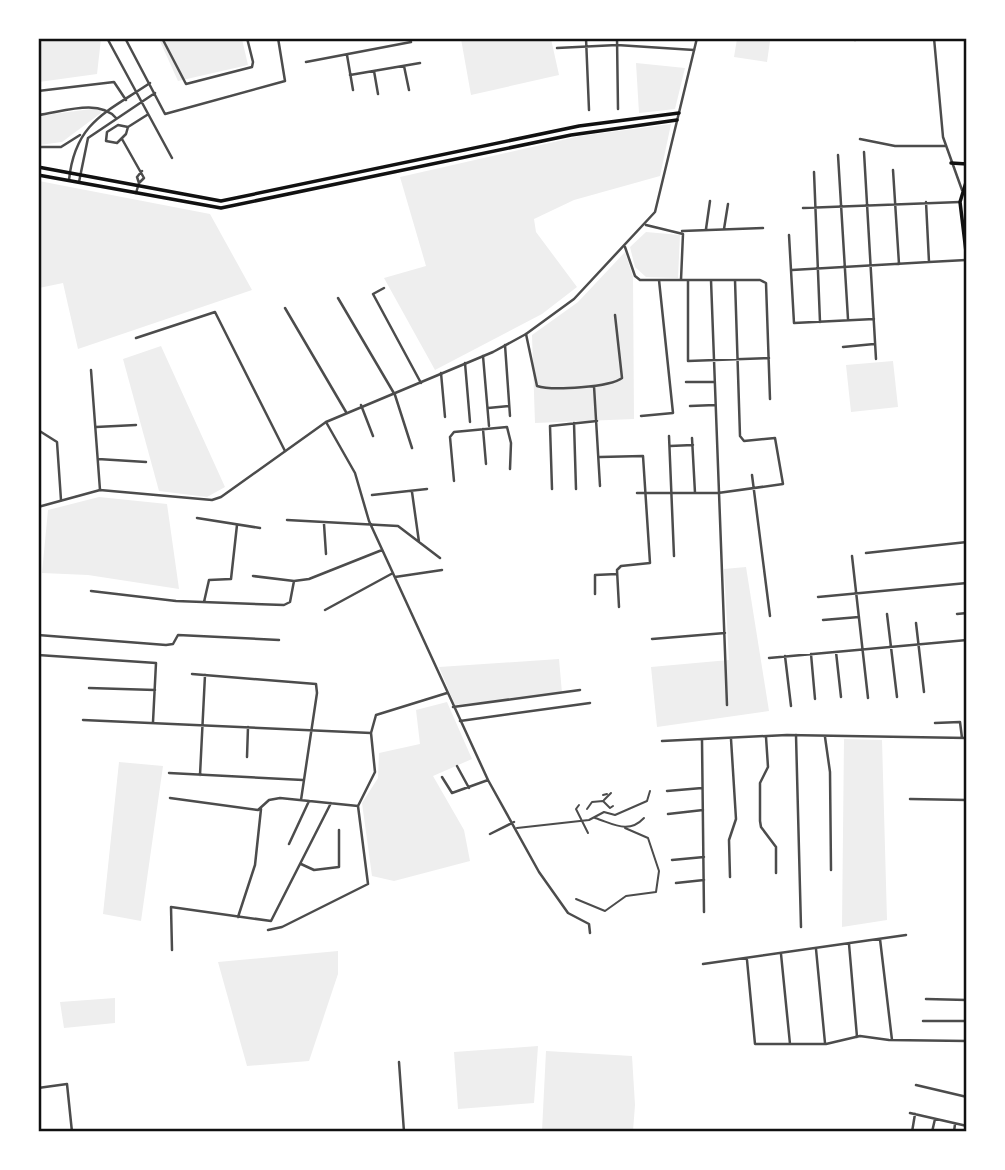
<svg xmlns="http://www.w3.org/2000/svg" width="1005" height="1170" font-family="Arial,sans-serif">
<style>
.green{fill:#eee}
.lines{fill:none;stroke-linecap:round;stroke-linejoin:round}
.pedestrian{stroke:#4c4c4c;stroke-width:2}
.minor{stroke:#4c4c4c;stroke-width:2.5}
.tertiary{stroke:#4c4c4c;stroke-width:2.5}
.secondary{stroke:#111;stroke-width:3.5}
.primary{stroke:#111;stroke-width:3.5}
.neatline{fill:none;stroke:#111;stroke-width:2.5}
</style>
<rect width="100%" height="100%" fill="#fff"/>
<path class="green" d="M38 39H101L97 74 39 82Z
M159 39H242L248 65 178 81Z
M461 39H551L559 75 471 95Z
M737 39 770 41 767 62 734 57Z
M636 63 685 68 675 109 639 113Z
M99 108 101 113 62 142 39 145 38 116Z
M671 124 660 176 574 200 534 219 536 232 577 287 542 314 435 370 384 278 426 266 400 177 580 136Z
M39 181 210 214 252 290 78 349 63 283 39 288Z
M646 232 680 235 678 278 646 277 635 267 630 247Z
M625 252 633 277 634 419 535 423 532 335 578 302Z
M161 346 225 487 207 497 159 491 123 359Z
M893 361 898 407 851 412 846 365Z
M99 497 167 504 179 589 88 575 42 573 48 510Z
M746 567 769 711 657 727 651 667 729 660 724 569Z
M559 659 562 693 455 705 439 667Z
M447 702 472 759 433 776 464 830 470 861 394 881 372 876 362 803 378 778 379 753 420 744 416 710Z
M844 739 882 740 887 920 842 927Z
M119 762 163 766 141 921 103 914Z
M338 951V974L309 1061 247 1066 218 962Z
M115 998V1023L64 1028 60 1002Z
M538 1046 534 1103 458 1109 454 1052Z
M546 1051 632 1056 635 1105 633 1131H542Z"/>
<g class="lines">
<path class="pedestrian" d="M603 795 607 794
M604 800 611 793
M579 805 576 809 588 833
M587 809 592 802 603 801 610 808 613 806
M595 818C612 823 628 835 644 818
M517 828 589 820 604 812 615 815 647 801 650 791
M576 899 605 911 626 896 656 892 659 871 648 838 625 828"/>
<path class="minor" d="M107 38 172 158
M125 38 165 114 285 81 278 38
M162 38 186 84 252 67 253 62 247 38
M586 38 589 110
M617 38 618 109
M855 40V38
M557 48 617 45 694 50
M347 55 353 90
M306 62 411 42 410 38
M404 66 409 90
M374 71 378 94
M350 75 420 63
M38 91 114 82 126 100
M38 115C62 112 99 98 116 118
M128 127 126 134 117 143 106 141 107 132 118 125 128 127 147 115
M122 139 144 178 139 183 136 193
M860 139 895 146H945
M38 147H61L80 135
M864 152 876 359
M838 155 848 319
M893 170 899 264
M814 172 820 322
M69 180C75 122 107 112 150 83
M79 182 88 138 155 93
M139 183 137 177 142 171
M803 208 960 202
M646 225 683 234 681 280
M706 229 710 201
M724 229 728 204
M682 231 763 228
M789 235 794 323 874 319
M625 247 635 276 640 280H760L766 283 770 399
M929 262 966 260
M792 270 929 262 926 202
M688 280V361L769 358
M711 280 727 705
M384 288 373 294 421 383
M338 298 395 395 412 448
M285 308 346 412
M526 334 537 386C552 391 611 387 622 378L615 315
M136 338 215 312 285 451
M505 345 510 416
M843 347 874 344
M483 356 489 426
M465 363 470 422
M91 370 100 490
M441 373 445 417
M686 382H714
M594 386 600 486
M361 405 373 436
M690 406 715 405
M488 408 509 406
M641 416 673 413 659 280
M326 422 355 473 369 521 488 780 539 872 568 913 589 924 590 933
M574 423 576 489
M96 427 136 425
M483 429 486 464
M38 430 57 442 61 500
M669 436 674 556
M692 438 695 493
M670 446 693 445
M600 457 643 456 650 563 621 566 617 570 619 607
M98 459 146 462
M752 475 770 616
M454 481 450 437 454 432 507 427 511 443 510 469
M552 489 550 426 597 421
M412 492 419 542
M637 493H718L783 484 775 438 744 441 740 436 735 280
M372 495 427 489
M197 518 260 528
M287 520 398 526 440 558
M324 524 326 554
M866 553 967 542
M852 556 868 698
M253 576 294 581
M395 577 442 570
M91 591 176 601 284 605 290 602 294 581 309 579 382 550
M595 594V575L617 574
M818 597 967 583
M204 602 209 580 231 579 237 525
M325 610 393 573
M887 614 897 697
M957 614 967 613
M823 620 859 617
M916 623 924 692
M38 635 166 645 173 644 178 635 279 640
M652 639 725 633
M836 652 841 697
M811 654 815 699
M38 655 156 663 153 722
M785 656 791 706
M769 658 967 640
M192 674 316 684 317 693 301 800
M89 688 155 690
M453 707 580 690
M83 720 371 733
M460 721 590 703
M935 723 960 722 962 738
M796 735 801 927
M766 737 768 767 760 783V821L761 827 776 847V873
M825 737 830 772 831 870
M702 740 704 912
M662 741 787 735 967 738
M247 757 248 727
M457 766 469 788
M169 773 303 780
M200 775 205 675
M442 777 452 793 488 780
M667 791 702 788
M170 798 258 810 269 800 280 798 358 806
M910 799 967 800
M668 814 703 810
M490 834 514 822
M289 844 309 801
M672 860 704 857
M301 864 314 870 339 867V830
M730 877 729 840 736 819 731 739
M676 883 704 880
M238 917 255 865 261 809
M268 930 282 927 368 884 358 806 375 772 371 733 376 715 447 693
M880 939 892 1040
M849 944 857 1037
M816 949 825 1043
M172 950 171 907 271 921 331 803
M781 954 790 1044
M747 960 755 1044H826L860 1036 889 1040 967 1041
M703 964 906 935
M926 999 967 1000
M923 1021H967
M399 1062 404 1132
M916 1085 967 1097
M38 1088 67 1084 72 1132
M910 1113 967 1126
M912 1132 915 1114
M932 1132 935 1119
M954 1132 955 1124"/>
<path class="tertiary" d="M934 38 943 137 962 190 967 192
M38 507 100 490 212 500 221 497 326 422 493 352 526 334 574 299 655 212 697 38"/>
<path class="secondary" d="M38 167 221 201 579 126 679 113
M38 175 221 208 571 135 677 120"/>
<path class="primary" d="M951 163 967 164
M967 179 960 202 967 260"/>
</g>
<rect width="1005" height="1170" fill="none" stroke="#ffffff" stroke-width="80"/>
<rect x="40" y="40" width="925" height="1090" class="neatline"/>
</svg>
